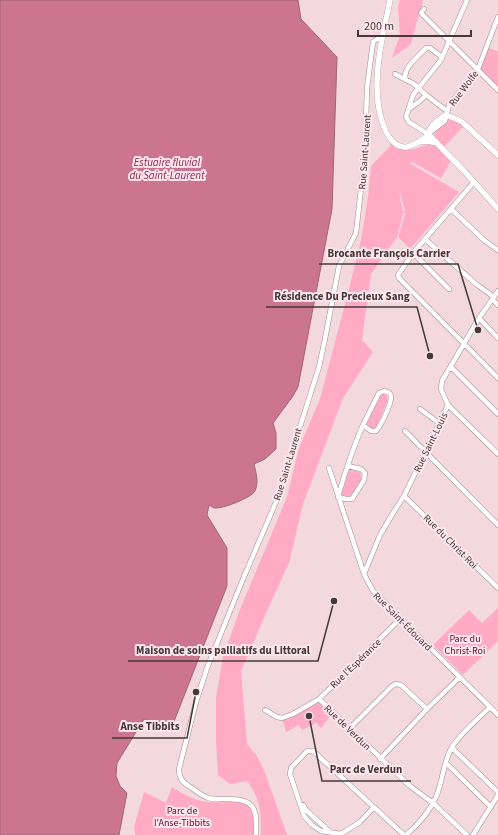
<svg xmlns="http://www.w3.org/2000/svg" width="498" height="835" font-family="'Source Sans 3',sans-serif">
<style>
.green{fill:#ffabc5}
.water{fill:#cb7591;stroke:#a26377}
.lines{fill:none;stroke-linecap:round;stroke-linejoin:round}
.minor-casing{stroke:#a2888f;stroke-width:5.5}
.major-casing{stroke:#a2888f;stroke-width:6}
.minor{stroke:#fff;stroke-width:4.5}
.major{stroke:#fff;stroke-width:5.5}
.labels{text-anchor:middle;stroke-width:4;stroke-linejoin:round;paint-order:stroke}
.street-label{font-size:10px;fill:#43383b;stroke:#fde6ec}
.park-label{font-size:10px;fill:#5b0d30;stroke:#fde6ec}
.water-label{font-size:11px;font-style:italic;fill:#8d2651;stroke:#fde6ec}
.leader{fill:none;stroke:#43383b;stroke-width:1.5}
.callout-dot{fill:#43383b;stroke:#fde6ec;stroke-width:1.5}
.callout-label{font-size:11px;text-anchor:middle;font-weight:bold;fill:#43383b;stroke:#fde6ec;stroke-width:4;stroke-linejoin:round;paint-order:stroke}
</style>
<rect width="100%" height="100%" fill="#f3d8df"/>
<path class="green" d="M400 0H423L421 6 424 9 419 13 411 44 392 58 400 35 398 6Z
M488 48 498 51V90L478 69Z
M449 117 464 126 444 147 434 135 436 132 446 123Z
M392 144 402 150 415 149 429 144 435 145 451 161 441 178 410 161 411 164 459 192 410 249 398 237 405 214 403 211H405L398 186 403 213 397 237 371 274 362 340 373 352 343 398 303 504 289 563 266 613 241 671 247 744 257 756 264 770 287 835H261C261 812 261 800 247 781L230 784 218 775 216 741V698L223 657 239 612 287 497 299 448 320 399 349 289 361 240 368 197 371 166Z
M383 393 387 396 388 400 377 425 374 429H372L367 425V423L381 395Z
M351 470 360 472C364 481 355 498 344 497L341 492 347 473Z
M498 608V641L463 675 433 645 469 610 482 623Z
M319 699 333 713 321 728 316 723 302 730 299 725 286 732 282 718Z
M172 787C181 793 191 799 202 801 232 807 257 788 254 835H135L134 827 144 792 166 803Z"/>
<path class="water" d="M0 0H298L301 19 337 57 332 209 298 387 293 396 273 423 276 433V449L265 459 254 464C256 473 259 482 255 491 251 498 222 509 215 508 213 508 211 506 209 505L207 515 227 548V586L173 724C163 737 153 721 144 719L117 763 116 776 120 786 127 793 119 835H0Z"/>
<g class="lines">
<g class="minor-casing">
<path id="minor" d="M467 0 441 60 413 95 406 117 409 122 428 134 445 121 449 105 478 69 498 17
M424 9 421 13 498 90
M395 74 414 84 426 95 447 111
M406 80C401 69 419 56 426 48H430L442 57
M410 108 420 101 426 95
M474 182 413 253 398 275 399 278 498 378
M451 209 485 241 498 250
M425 239 476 284 494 297
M413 253 449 289
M498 291 479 318 442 381 441 389 448 405 498 454
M492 299 498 305
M479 318 498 338
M451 367 498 414
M420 409 439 423
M405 431 498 525
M348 466 361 469 365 473 364 480 352 499H346L338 497C345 472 353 448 363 425L371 431H376C381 425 391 405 391 397 391 393 388 392 384 391L379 393 363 425
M329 468 364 574 373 591 498 715
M404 496 498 588
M364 574 380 535 393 513 404 496 448 405
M319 699 410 786 433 803 467 835
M265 710 277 717 282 718 293 714 319 699 400 619
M350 728 392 686 396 684 401 685 427 709
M452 748 498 792
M380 759 427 709 460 677
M446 763 491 807
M303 805 306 810 330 832
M374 807 360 822 341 834 321 831 312 825 304 816 290 774 291 768 307 751H313L404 835
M256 835C257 809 256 799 227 799 221 799 214 800 208 798 203 796 197 792 192 788 183 783 179 779 179 769L196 702 207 668 243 579 276 502 319 367 324 344 339 266 356 233 365 154 367 88 373 42 377 39H381
M406 835C419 824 429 812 436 797 443 781 443 762 452 747 462 732 477 720 490 707
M473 835 498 795"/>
</g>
<g class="major-casing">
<path id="major" d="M390 0C388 13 384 26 382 39 376 70 372 109 389 137 393 143 399 148 407 147 413 145 423 140 428 135 428 134 430 130 430 129 434 123 440 118 446 115L461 121 498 155
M428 134 465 172 498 209
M418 142 427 141 437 143"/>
</g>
<use href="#minor" class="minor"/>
<use href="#major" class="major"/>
</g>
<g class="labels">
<g class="street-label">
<text transform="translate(463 88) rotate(-53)" y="4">Rue Wolfe</text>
<text transform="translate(364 152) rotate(-86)" y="4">Rue Saint-Laurent</text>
<text transform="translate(430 442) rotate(-64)" y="4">Rue Saint-Louis</text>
<text transform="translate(287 464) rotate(-73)" y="4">Rue Saint-Laurent</text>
<text transform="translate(451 541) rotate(45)" y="4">Rue du Christ-Roi</text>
<text transform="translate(403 621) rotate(45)" y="4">Rue Saint-Édouard</text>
<text transform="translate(355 663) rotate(-44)" y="4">Rue l'Espérance</text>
<text transform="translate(348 727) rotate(44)" y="4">Rue de Verdun</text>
</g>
<g class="park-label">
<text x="465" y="642">Parc du<tspan x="465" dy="12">Christ-Roi</tspan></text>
<text x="182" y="814">Parc de<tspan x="182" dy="12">l'Anse-Tibbits</tspan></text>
</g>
<g class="water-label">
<text x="167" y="166">Estuaire fluvial<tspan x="167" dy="13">du Saint-Laurent</tspan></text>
</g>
</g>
<path class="leader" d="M478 330L458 264H319M430 356L417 307H266M334 601L318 661H128M196 692L187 738H112M309 716L322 781H411"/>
<g class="callout-dot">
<circle cx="478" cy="330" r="4"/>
<circle cx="430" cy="356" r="4"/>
<circle cx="334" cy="601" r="4"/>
<circle cx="196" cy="692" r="4"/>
<circle cx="309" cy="716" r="4"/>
</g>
<g class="callout-label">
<text x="389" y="257">Brocante François Carrier</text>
<text x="342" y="300">Résidence Du Precieux Sang</text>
<text x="223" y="654">Maison de soins palliatifs du Littoral</text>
<text x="150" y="730">Anse Tibbits</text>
<text x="366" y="773">Parc de Verdun</text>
</g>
<path d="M358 30v6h113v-6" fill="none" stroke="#43383b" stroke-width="2"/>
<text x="364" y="30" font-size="12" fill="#43383b" stroke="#fde6ec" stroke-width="3" paint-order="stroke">200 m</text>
</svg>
